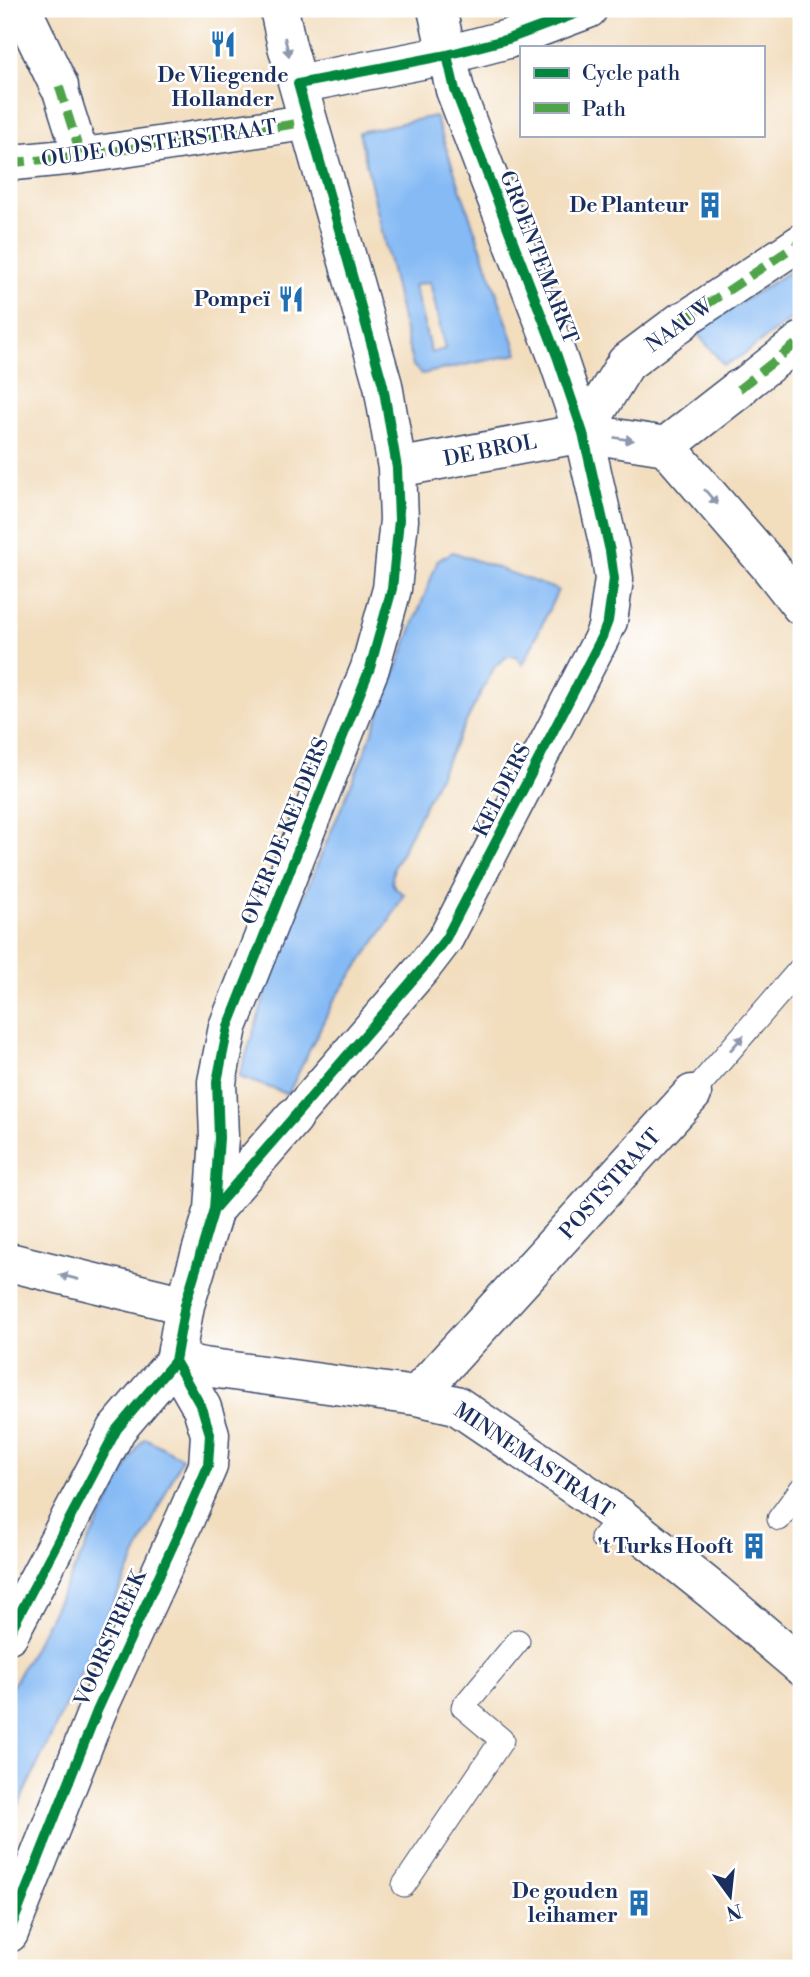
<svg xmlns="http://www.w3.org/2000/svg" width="810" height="1977" font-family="'Libre Bodoni',serif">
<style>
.water{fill:#85baf4;stroke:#5074a9;stroke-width:2;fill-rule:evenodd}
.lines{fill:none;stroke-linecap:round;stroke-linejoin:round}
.service-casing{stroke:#3b496c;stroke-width:25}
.pedestrian-casing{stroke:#3b496c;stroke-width:38}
.minor-casing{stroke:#3b496c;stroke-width:41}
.service{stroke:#fff;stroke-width:23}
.pedestrian{stroke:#fff;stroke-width:35}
.minor{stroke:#fff;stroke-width:38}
.quiet{stroke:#4fa44a;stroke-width:9;stroke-dasharray:18 9;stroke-linecap:butt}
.cycleway-casing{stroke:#fff;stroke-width:15}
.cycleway{stroke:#00873e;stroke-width:10}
.oneway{fill:#8d97ae}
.labels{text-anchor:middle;stroke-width:5;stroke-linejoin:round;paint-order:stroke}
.poi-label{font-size:21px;font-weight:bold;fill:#1b2f5e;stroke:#fff;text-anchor:end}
.street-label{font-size:21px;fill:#1b2f5e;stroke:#fff}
</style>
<rect width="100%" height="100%" fill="#fff"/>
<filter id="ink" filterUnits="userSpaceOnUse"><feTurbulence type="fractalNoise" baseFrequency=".0143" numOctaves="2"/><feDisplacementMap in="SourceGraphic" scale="14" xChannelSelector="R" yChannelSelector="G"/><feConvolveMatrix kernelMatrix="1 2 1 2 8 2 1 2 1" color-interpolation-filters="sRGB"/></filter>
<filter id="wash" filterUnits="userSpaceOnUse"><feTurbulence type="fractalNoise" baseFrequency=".00686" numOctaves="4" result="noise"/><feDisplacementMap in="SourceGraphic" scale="28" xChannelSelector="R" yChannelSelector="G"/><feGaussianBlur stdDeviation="1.57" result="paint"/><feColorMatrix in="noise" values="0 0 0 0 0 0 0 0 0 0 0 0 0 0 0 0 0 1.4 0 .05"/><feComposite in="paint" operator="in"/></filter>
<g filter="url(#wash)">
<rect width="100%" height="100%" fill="#f2ddbd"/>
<path class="water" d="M435 116 518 354 422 374 413 366 359 132ZM430 282 445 349 431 353 414 285Z
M801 264V312L741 356 724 365 697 333 709 323Z
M453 552 558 590 523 665 516 656H508L495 666 472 710 394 867C391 881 390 887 404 894L388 923 333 1002 288 1094 239 1077 275 964 364 754 438 560Z
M145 1438 182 1458 9 1825V1692L43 1630 138 1446Z"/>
</g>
<g filter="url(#ink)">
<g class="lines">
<g class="service-casing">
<path id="service" d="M692 1094 801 968
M779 1519 801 1489
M602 1538 620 1517
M404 1885 502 1740 463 1707 518 1641"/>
</g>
<g class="pedestrian-casing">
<path id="pedestrian" d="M59 86 81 156
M9 163 81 156 308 122
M682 321 801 242
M739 389 801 340
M294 1117 423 968 446 938 602 637 608 621"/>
</g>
<g class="minor-casing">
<path id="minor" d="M22 9 59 86
M437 9 455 90 557 356 583 433 610 551 614 579 608 621
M298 84 447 55 508 39 588 9
M583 433 626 363 682 321
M666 446 768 564 801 606
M666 446 739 389
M397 468 583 433 666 446
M214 1209 294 1117
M9 1262 185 1305
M175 1361 204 1367 416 1396 456 1405 620 1517 714 1592 801 1666
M416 1396 692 1094
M9 1634 117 1429 175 1361 185 1305 214 1209 219 1138 217 1082 228 1027 370 668 392 589 399 520 397 468 383 385 287 46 279 9
M9 1933 97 1711 185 1519 208 1466 210 1434 202 1408 175 1361"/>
</g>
<use href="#service" class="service"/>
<use href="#pedestrian" class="pedestrian"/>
<use href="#minor" class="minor"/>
<path class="quiet" d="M59 86 81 156
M9 163 81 156 308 122
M682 321 801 242
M739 389 801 340"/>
<g class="cycleway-casing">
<path id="cycleway" d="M214 1209 423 968 446 938 602 637 608 621 614 579 610 551 583 433 557 356 455 90 447 55
M9 1634 117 1429 175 1361 185 1305 214 1209 219 1138 217 1082 228 1027 370 668 392 589 399 520 397 468 383 385 298 84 447 55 508 39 588 9
M9 1933 97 1711 185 1519 208 1466 210 1434 202 1408 175 1361"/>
</g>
<use href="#cycleway" class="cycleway"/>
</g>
<defs><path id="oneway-solid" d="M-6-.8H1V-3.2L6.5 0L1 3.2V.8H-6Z" transform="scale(1.75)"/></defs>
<g class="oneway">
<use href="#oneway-solid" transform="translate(287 47) rotate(76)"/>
<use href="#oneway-solid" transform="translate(624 439) rotate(9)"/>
<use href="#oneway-solid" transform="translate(711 497) rotate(49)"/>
<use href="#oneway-solid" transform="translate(737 1043) rotate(-48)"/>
<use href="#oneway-solid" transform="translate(69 1277) rotate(-166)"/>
</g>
</g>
<defs>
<g id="restaurant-bare" transform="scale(2.1)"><path d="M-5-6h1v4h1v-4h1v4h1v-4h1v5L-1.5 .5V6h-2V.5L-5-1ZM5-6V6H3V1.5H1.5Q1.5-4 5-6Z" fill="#1f6fb2" stroke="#fff" stroke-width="2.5" paint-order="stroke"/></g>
<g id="building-bare" transform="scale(2.1)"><path d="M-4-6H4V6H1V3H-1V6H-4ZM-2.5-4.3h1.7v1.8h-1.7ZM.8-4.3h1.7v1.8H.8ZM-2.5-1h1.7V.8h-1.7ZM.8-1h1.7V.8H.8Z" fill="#1f6fb2" stroke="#fff" stroke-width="2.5" paint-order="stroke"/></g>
</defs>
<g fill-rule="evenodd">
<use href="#restaurant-bare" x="223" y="44"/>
<use href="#building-bare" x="710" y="205"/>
<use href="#restaurant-bare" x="291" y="299"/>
<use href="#building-bare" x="754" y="1546"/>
<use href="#building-bare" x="639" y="1903"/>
</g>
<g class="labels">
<g class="poi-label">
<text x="223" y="82" text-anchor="middle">De Vliegende<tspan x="223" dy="24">Hollander</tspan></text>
<text x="689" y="212">De Planteur</text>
<text x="270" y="306">Pompeï</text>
<text x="733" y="1553">'t Turks Hooft</text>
<text x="618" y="1898">De gouden<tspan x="618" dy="24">leihamer</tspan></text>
</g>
<g class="street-label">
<text transform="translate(159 143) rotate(-8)" y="7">OUDE OOSTERSTRAAT</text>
<text transform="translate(539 257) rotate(69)" y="7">GROENTEMARKT</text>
<text transform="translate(679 325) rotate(-36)" y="7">NAAUW</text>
<text transform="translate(490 450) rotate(-11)" y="7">DE BROL</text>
<text transform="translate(502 790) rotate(-63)" y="7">KELDERS</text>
<text transform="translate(285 831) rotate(-68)" y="7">OVER DE KELDERS</text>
<text transform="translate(610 1184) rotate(-48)" y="7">POSTSTRAAT</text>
<text transform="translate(534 1460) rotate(34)" y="7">MINNEMASTRAAT</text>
<text transform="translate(110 1638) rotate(-66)" y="7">VOORSTREEK</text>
</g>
</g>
<rect width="810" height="1977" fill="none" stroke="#fff" stroke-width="35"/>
<rect x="520" y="46" width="245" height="91" fill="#ffffff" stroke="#a4acbf" stroke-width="2"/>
<rect x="534" y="68" width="35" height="10" fill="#00873e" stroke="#a4acbf" stroke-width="2"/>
<text x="582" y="80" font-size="21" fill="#1b2f5e">Cycle path</text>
<rect x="534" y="103" width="35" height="10" fill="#4fa44a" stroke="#a4acbf" stroke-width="2"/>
<text x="582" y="116" font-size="21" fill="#1b2f5e">Path</text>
<g transform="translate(730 1896) rotate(165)" stroke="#ffffff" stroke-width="5" paint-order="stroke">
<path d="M0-5L12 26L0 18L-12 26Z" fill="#1b2f5e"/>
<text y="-10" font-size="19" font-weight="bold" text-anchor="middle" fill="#1b2f5e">N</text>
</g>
</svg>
